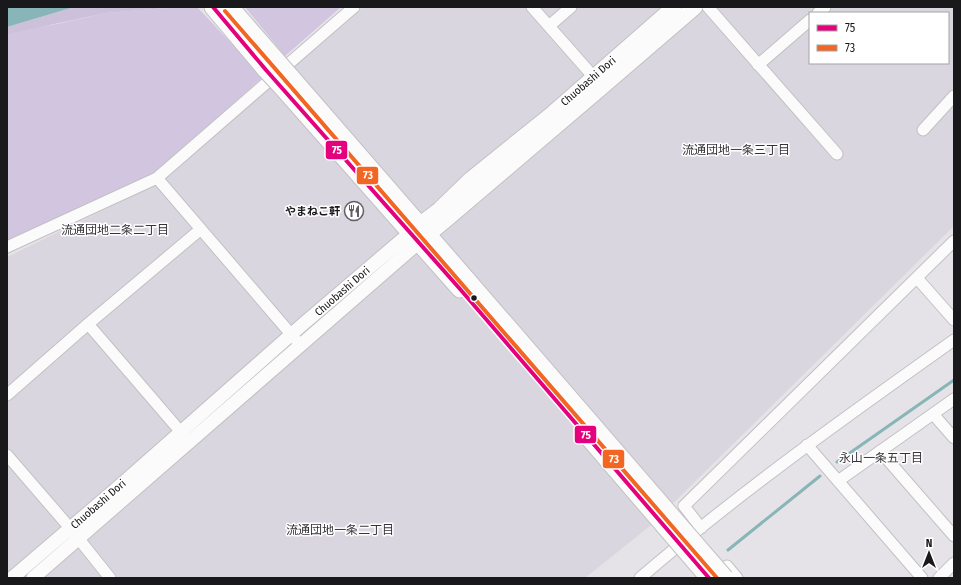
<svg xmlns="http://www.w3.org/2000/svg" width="961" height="585" font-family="'Fira Sans Condensed','Noto Sans JP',sans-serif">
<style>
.built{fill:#dad6df;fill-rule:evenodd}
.green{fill:#d2c5df}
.forest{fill:#cdc0da}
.water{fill:#88b5b7}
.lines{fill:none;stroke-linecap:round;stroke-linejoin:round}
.stream{stroke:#88b5b7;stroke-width:3}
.minor-casing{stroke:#c2c0c3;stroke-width:13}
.tertiary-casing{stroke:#c2c0c3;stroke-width:15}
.secondary-casing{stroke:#c2c0c3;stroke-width:17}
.primary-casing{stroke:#c2c0c3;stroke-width:19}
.minor{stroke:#fbfbfb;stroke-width:11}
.tertiary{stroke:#fbfbfb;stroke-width:13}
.secondary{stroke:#fbfbfb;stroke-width:15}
.primary{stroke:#fbfbfb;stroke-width:17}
.primary-bridge-casing{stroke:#c2c0c3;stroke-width:19;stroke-linecap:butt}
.primary-bridge{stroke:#fbfbfb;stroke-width:17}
.bus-1-casing{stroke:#fff;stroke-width:7}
.bus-2-casing{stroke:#fff;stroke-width:7}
.bus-1{stroke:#e5007d;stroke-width:4}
.bus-2{stroke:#f26522;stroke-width:4}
.bus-dot{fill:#19181a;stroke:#fff;stroke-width:1.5}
.labels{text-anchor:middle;stroke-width:3;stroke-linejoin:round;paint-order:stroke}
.street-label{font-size:11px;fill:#19181a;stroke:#fff}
.poi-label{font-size:11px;font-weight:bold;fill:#19181a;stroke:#fff;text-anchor:end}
.neighbourhood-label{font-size:12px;fill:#353338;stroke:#fff}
.line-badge{stroke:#fff;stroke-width:1.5}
.badge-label{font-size:11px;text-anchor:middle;font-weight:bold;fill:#fff}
</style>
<rect width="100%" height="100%" fill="#e5e3e7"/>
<path class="built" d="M363 7H954V226L650 526 585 578H7V257L157 184ZM810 13H948V63H810Z"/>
<path class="green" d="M179 7H197L263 77 153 176 7 243V32L57 24 106 13Z
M245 7H341L285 56Z"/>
<path class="forest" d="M74 7H179L106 13 7 34V27Z"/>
<path class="water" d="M7 7H74L7 27Z"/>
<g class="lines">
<path class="stream" d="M837 462 954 380
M728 550 820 476"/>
<g class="minor-casing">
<path id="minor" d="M532 7 599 83
M708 7 837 154
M818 13 825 7
M549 26 571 7
M758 65 810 20
M923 130 954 96
M157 178 296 340
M7 247 157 178 354 7
M917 278 954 320
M88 324 186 438
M7 395 88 324 201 229
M933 414 954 438
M807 445 922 578
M880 451 954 536
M7 455 70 528 110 578
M838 481 954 399
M701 528 684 506 954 241
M715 575 727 566 737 578
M640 578C740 492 847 416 954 340
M939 578 954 563"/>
</g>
<g class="tertiary-casing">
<path id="tertiary" d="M12 578 123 483 302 325 410 233
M33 578 418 243"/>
</g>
<g class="secondary-casing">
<path id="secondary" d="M410 232 439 210 471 179 553 113 674 7
M418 243 447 219 602 87 695 7"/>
</g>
<g class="primary-casing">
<path id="primary" d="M213 7 266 70
M230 7 277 61
M291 77 469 282
M280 85 460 289"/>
</g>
<use href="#minor" class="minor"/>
<use href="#tertiary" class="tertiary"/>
<use href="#secondary" class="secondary"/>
<use href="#primary" class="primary"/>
<g class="primary-bridge-casing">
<path id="primary-bridge" d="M277 61 291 77
M266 70 280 85
M469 282 725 578
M588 437 709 578"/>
</g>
<use href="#primary-bridge" class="primary-bridge"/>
<g class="bus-1-casing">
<path id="bus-1" d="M213 7 266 70 460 289 709 578"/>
</g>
<g class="bus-2-casing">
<path id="bus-2" d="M225 11 717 578"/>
</g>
<use href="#bus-1" class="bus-1"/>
<use href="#bus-2" class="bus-2"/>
</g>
<defs>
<g id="restaurant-ring" transform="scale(1)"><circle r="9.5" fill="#fff" stroke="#605f62" stroke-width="1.5"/><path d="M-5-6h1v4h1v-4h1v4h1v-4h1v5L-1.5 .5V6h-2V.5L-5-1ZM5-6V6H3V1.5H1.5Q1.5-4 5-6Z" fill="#605f62"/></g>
</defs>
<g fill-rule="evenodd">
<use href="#restaurant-ring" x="354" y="211"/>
</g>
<circle class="bus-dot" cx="474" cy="298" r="3.5"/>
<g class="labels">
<g class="street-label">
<text transform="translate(588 81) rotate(-41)" y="4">Chuobashi Dori</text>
<text transform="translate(342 291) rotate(-41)" y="4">Chuobashi Dori</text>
<text transform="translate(98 504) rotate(-41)" y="4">Chuobashi Dori</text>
</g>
<g class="poi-label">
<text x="340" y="215">やまねこ軒</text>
</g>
<g class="neighbourhood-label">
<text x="736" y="154">流通団地一条三丁目</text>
<text x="115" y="234">流通団地二条二丁目</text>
<text x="881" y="462">永山一条五丁目</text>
<text x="340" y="534">流通団地一条二丁目</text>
</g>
</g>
<g class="line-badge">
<rect x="325" y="140" width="23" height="20" rx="4" fill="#e5007d"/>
<rect x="356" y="166" width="23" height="19" rx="4" fill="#f26522"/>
<rect x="574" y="425" width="23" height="19" rx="4" fill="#e5007d"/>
<rect x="602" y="449" width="23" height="20" rx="4" fill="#f26522"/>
</g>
<g class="badge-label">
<text x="337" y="154">75</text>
<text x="368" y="179">73</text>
<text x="586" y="439">75</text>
<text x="614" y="463">73</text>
</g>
<rect width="961" height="585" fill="none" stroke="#19181a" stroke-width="16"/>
<rect x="809" y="12" width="140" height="52" fill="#ffffff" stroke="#a3a3a3"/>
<rect x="817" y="25" width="20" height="6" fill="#e5007d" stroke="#a3a3a3"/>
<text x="845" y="32" font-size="12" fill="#19181a">75</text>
<rect x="817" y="45" width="20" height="6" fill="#f26522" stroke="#a3a3a3"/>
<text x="845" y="52" font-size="12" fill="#19181a">73</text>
<g transform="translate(929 553)" stroke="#ffffff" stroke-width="3" paint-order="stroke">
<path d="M0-3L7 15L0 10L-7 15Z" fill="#19181a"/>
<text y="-6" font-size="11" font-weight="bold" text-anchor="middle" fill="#19181a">N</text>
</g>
</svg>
